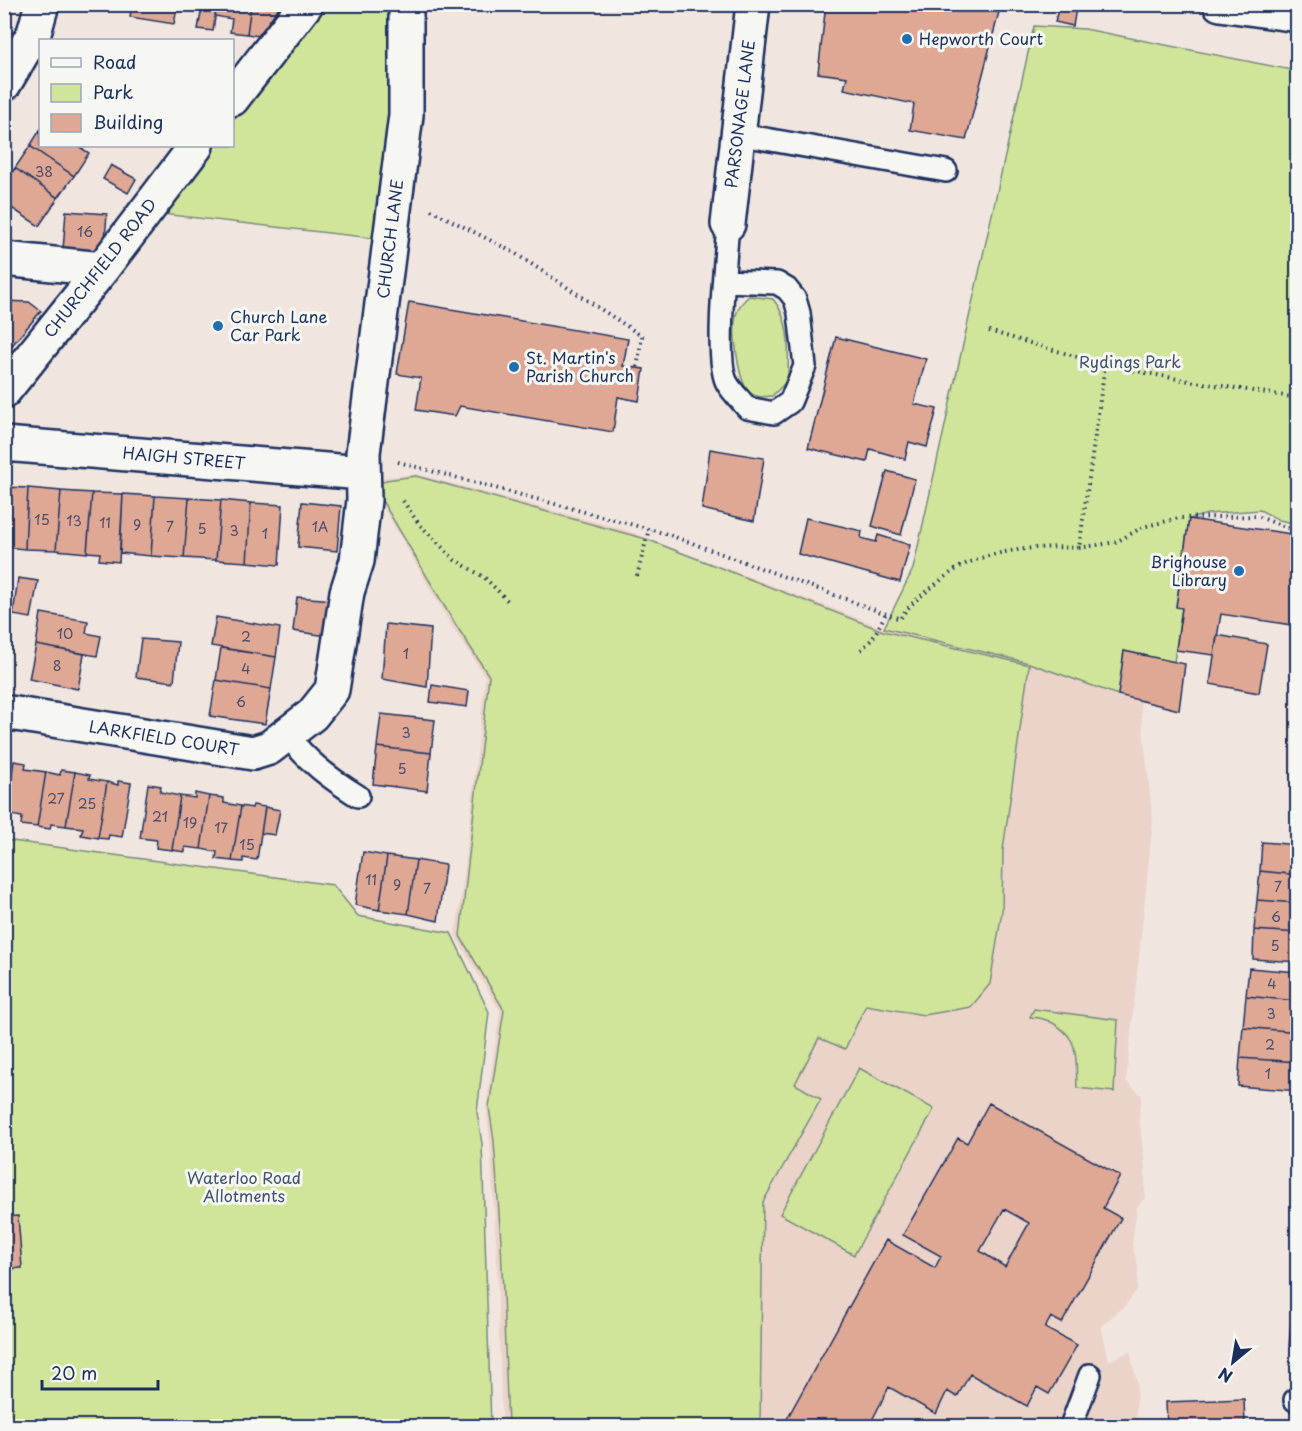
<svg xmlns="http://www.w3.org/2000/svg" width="1302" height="1431" font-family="'Playpen Sans',sans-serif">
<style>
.built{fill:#ebd3c9}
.green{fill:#d0e59a;stroke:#768a7c;stroke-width:1.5}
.building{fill:#dea895;stroke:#1b2f5e;stroke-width:1.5;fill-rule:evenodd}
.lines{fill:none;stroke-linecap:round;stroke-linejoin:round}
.service-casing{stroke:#1b2f5e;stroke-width:26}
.minor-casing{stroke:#1b2f5e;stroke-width:38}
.path{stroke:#1b2f5e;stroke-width:4;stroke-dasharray:1.5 4.5;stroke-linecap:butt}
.service{stroke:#f6f6f2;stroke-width:21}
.minor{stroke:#f6f6f2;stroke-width:33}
.poi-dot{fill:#1f6fb2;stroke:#f6f6f2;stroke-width:2}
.labels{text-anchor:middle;stroke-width:6;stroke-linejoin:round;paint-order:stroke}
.number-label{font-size:14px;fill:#4c4d6c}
.poi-label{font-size:16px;fill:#1b2f5e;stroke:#f6f6f2;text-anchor:start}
.street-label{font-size:16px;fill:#1b2f5e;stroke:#f6f6f2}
.park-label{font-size:16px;fill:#3f536a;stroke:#f6f6f2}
</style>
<rect width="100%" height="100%" fill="#f1e6df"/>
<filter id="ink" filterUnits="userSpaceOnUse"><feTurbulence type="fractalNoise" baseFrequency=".0167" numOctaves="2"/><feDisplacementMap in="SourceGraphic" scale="12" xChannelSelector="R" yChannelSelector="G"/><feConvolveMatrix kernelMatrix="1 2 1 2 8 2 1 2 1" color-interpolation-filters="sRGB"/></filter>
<g filter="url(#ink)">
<path class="built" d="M416 474 623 529 884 628 1029 663 1140 701 1153 821 1126 1081 1142 1096 1139 1117 1145 1167V1198L1137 1207 1132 1245 1138 1266 1137 1290 1124 1307 1101 1326 1109 1361 1130 1351 1137 1382 1136 1426H502L496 1243 490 1142 486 1108 500 1011 455 936 465 867 485 677 449 622 370 484 385 477Z"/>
<path class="green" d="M306 5H406L390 240 144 212 196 146H232L233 99Z
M1034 26 1085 29 1297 71V524L1279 520 1260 510 1208 514 1189 519 1176 606 1182 608 1174 662 1124 651 1118 695 1029 663 884 628 913 569Z
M749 296 773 299C792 322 788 352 788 380L772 396C764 397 757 398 750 393 738 383 732 330 736 315 738 307 742 302 749 296Z
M416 476 646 539 883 631 1029 665 1003 850 1002 911 990 984 971 1007 924 1015 866 1005 845 1049 819 1038 795 1084 821 1099 763 1202 760 1426H508L501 1242 494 1141 489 1107 504 1010 460 936 489 676 452 619 374 487 386 480Z
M5 840 333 885 358 916 451 933 489 1012 477 1112 482 1144 491 1426H5Z
M1034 1009 1118 1020 1114 1092 1077 1088C1076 1074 1078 1053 1071 1040 1063 1026 1045 1017 1030 1017Z
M859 1068 934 1109 854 1255 780 1214Z"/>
<path class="building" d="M132 4H178L174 24 130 17Z
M178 4H217L213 31 198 29 201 13 177 9Z
M217 4H251L247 34 230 32 232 19 215 16Z
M251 4H281L259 36 247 34Z
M826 4H1001L966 140 910 130 914 104 844 89 847 77 818 73Z
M1059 4 1076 8 1073 26 1055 22Z
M40 130V146H78L89 153 74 176 30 146Z
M30 146 74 176 58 198 15 168Z
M111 165 136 179 128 193 103 179Z
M15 168 58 198 39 226 4 203V184Z
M66 211 107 214 104 253 63 250Z
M4 301 29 302 41 311 4 355Z
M409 302 628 339 623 366 644 369 639 401 618 397 613 432 460 406 455 416 416 410 421 378 397 374Z
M836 337 926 359 914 404 937 409 927 447 909 442 905 459 870 449 867 462 808 448Z
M710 449 764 458 754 521 702 509Z
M887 471 915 479 901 535 872 526Z
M4 487 28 488 25 549 4 547Z
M28 488 61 491 56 550 25 549Z
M61 491 92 493 87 553 56 550Z
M92 493 123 494 119 562 99 560 100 553 87 552Z
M123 494 155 496 151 556 120 553Z
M155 496 189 498 184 558 151 556Z
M189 498 221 500 216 560 184 558Z
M221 500 251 503 247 562 216 560Z
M302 502 341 506 337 551 298 547Z
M251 503 283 505 279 565 247 562Z
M806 518 862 531 861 538 876 542 878 535 910 545 900 582 798 554Z
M1189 519 1298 535V626L1221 614 1214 655 1176 650 1182 608 1176 607Z
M18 578 38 581 31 618 13 615Z
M297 597 334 600 327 636 293 631Z
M41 613 88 621 86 633 101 636 97 656 36 645Z
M216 617 280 628 276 657 211 646Z
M386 624 431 629 427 687 382 679Z
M1217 635 1267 644 1259 693 1210 684Z
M141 639 178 642 174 682 136 677Z
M36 645 84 654 78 689 29 679Z
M221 648 276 657 271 689 216 680Z
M1124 651 1185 664 1179 710 1118 695Z
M216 680 271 689 265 724 210 716Z
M432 685 469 691 467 707 430 702Z
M381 714 435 720 431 753 377 747Z
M377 747 431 753 427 791 373 784Z
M14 761 26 763 25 769 46 772 37 827 21 825 22 817 6 814Z
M61 770 75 772 66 826 51 824 50 829 37 827 46 772 60 775Z
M75 772 90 775 89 779 107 782 98 838 81 835 83 828 66 826Z
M118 781 131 783 122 837 109 835 108 839 98 838 107 782 118 785Z
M148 784 161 786 160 792 180 796 172 850 156 848 157 840 140 838Z
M195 793 209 796 201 849 185 847V852L172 850 180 796 195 798Z
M209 796 224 798V803L241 806 232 861 216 859 217 852 201 849Z
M253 805 265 807 257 860 243 858V862L232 861 241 806 252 808Z
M265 807 280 810 275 835 261 833Z
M1262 842 1298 845V875L1260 871Z
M363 852 387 856 379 910 355 905Z
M387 856 416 860 408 914 379 910Z
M416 860 445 865 438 921 408 914Z
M1260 871 1298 875V903L1257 900Z
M1257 900 1298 903V933L1254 930Z
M1254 930 1298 933V962L1253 959Z
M1249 968 1298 972V1001L1246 996Z
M1246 996 1298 1001V1032L1243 1027Z
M1243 1027 1298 1032V1062L1240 1058Z
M1240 1058 1298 1062V1091L1238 1086Z
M989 1103 1120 1176 1103 1208 1121 1218 1062 1323 1051 1317 1045 1328 1077 1345 1049 1394 1037 1387 1027 1406 970 1374 957 1397 947 1391 936 1414 889 1387 869 1426H783L886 1240 935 1268 941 1256 903 1235 958 1138 967 1143ZM1004 1209 1029 1223 1005 1267 980 1251Z
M18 1216 22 1268 4 1269V1217Z
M1291 1322H1298V1347L1289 1346Z
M1244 1399 1245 1426H1167L1166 1402Z"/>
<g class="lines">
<g class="service-casing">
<path id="service" d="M737 134 946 171
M724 281 777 283 787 289 795 299 799 313 805 366 790 402 774 413 747 408C741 400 732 392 727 383 714 360 726 255 728 224
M287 734C306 761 331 779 358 796
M1295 1400H1298
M1071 1426 1090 1375"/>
</g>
<g class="minor-casing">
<path id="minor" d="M1220 4 1298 15
M4 84 34 33 42 4
M232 99 306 4
M728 224 753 4
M4 259 102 269
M4 391 102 269 196 146
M4 444 363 473
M4 712 253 753 269 748 312 715 332 690 347 592 357 561 364 500 363 453 406 115V4"/>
</g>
<path class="path" d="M431 210 513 252 642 336 637 368
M989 331 1105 365
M398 462 667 534 900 619C908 606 918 598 930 589 942 579 958 566 973 561 1007 548 1044 546 1079 548L1105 365 1183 380 1298 398
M403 501 419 524 455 560 484 577 510 603
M1079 548 1116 542 1143 527 1179 518 1257 516 1298 532
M637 576 649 529
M861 650 873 638 886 613"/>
<use href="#service" class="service"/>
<use href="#minor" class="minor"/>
</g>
</g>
<g class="poi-dot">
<circle cx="907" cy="39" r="6"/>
<circle cx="218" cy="326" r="6"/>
<circle cx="514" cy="367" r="6"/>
<circle cx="1239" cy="571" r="6"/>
</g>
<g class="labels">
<g class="number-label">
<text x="44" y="177">38</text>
<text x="85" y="237">16</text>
<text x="42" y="525">15</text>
<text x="74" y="526">13</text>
<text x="105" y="528">11</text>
<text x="137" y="530">9</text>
<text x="170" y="532">7</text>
<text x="320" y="532">1A</text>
<text x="202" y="534">5</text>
<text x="234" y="536">3</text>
<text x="265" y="539">1</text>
<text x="65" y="639">10</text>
<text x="246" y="642">2</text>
<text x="406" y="659">1</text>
<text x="57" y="671">8</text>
<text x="246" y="674">4</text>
<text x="241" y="707">6</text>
<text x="406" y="738">3</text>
<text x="402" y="774">5</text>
<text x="56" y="804">27</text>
<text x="87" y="809">25</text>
<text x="160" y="822">21</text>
<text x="190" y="828">19</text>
<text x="221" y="833">17</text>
<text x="247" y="850">15</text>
<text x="371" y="885">11</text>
<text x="397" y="890">9</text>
<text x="1278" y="892">7</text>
<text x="427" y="894">7</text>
<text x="1276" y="922">6</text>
<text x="1275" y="951">5</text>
<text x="1272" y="989">4</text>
<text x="1271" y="1019">3</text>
<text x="1270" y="1050">2</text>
<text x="1268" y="1079">1</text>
</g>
<g class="poi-label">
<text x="919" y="45">Hepworth Court</text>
<text x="230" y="323">Church Lane<tspan x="230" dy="18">Car Park</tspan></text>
<text x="526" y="364">St. Martin's<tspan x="526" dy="18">Parish Church</tspan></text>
<text x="1227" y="568" text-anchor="end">Brighouse<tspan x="1227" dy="18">Library</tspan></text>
</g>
<g class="street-label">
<text transform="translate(740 114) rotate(-83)" y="6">PARSONAGE LANE</text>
<text transform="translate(390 239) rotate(-83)" y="6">CHURCH LANE</text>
<text transform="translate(100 268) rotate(-52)" y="6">CHURCHFIELD ROAD</text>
<text transform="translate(184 458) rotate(5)" y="6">HAIGH STREET</text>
<text transform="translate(164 738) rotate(9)" y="6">LARKFIELD COURT</text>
</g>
<g class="park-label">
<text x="1130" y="368">Rydings Park</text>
<text x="244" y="1184">Waterloo Road<tspan x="244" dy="18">Allotments</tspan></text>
</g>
</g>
<rect width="1302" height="1431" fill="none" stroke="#f6f6f2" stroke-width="24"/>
<rect x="12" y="12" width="1278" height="1407" fill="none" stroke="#1b2f5e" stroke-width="2" filter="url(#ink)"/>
<rect x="39" y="39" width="195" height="108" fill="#f6f6f2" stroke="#9ea6b7" stroke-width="1.5"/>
<rect x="51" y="58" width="30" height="9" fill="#f6f6f2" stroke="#9ea6b7" stroke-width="1.5"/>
<text x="93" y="69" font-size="18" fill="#1b2f5e">Road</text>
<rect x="51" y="84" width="30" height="18" fill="#d0e59a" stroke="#9ea6b7" stroke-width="1.5"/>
<text x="93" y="99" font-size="18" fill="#1b2f5e">Park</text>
<rect x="51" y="114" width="30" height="18" fill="#dea895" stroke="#9ea6b7" stroke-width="1.5"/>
<text x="93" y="129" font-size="18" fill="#1b2f5e">Building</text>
<g transform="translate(1233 1362) rotate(210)" stroke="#f6f6f2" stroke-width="4.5" paint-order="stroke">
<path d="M0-4.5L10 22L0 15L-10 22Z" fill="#1b2f5e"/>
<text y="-9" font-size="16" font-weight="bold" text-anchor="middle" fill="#1b2f5e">N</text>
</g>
<path d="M42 1380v9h116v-9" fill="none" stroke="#1b2f5e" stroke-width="3"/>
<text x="51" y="1380" font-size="18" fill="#1b2f5e" stroke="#f6f6f2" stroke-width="4.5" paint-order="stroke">20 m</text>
</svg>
